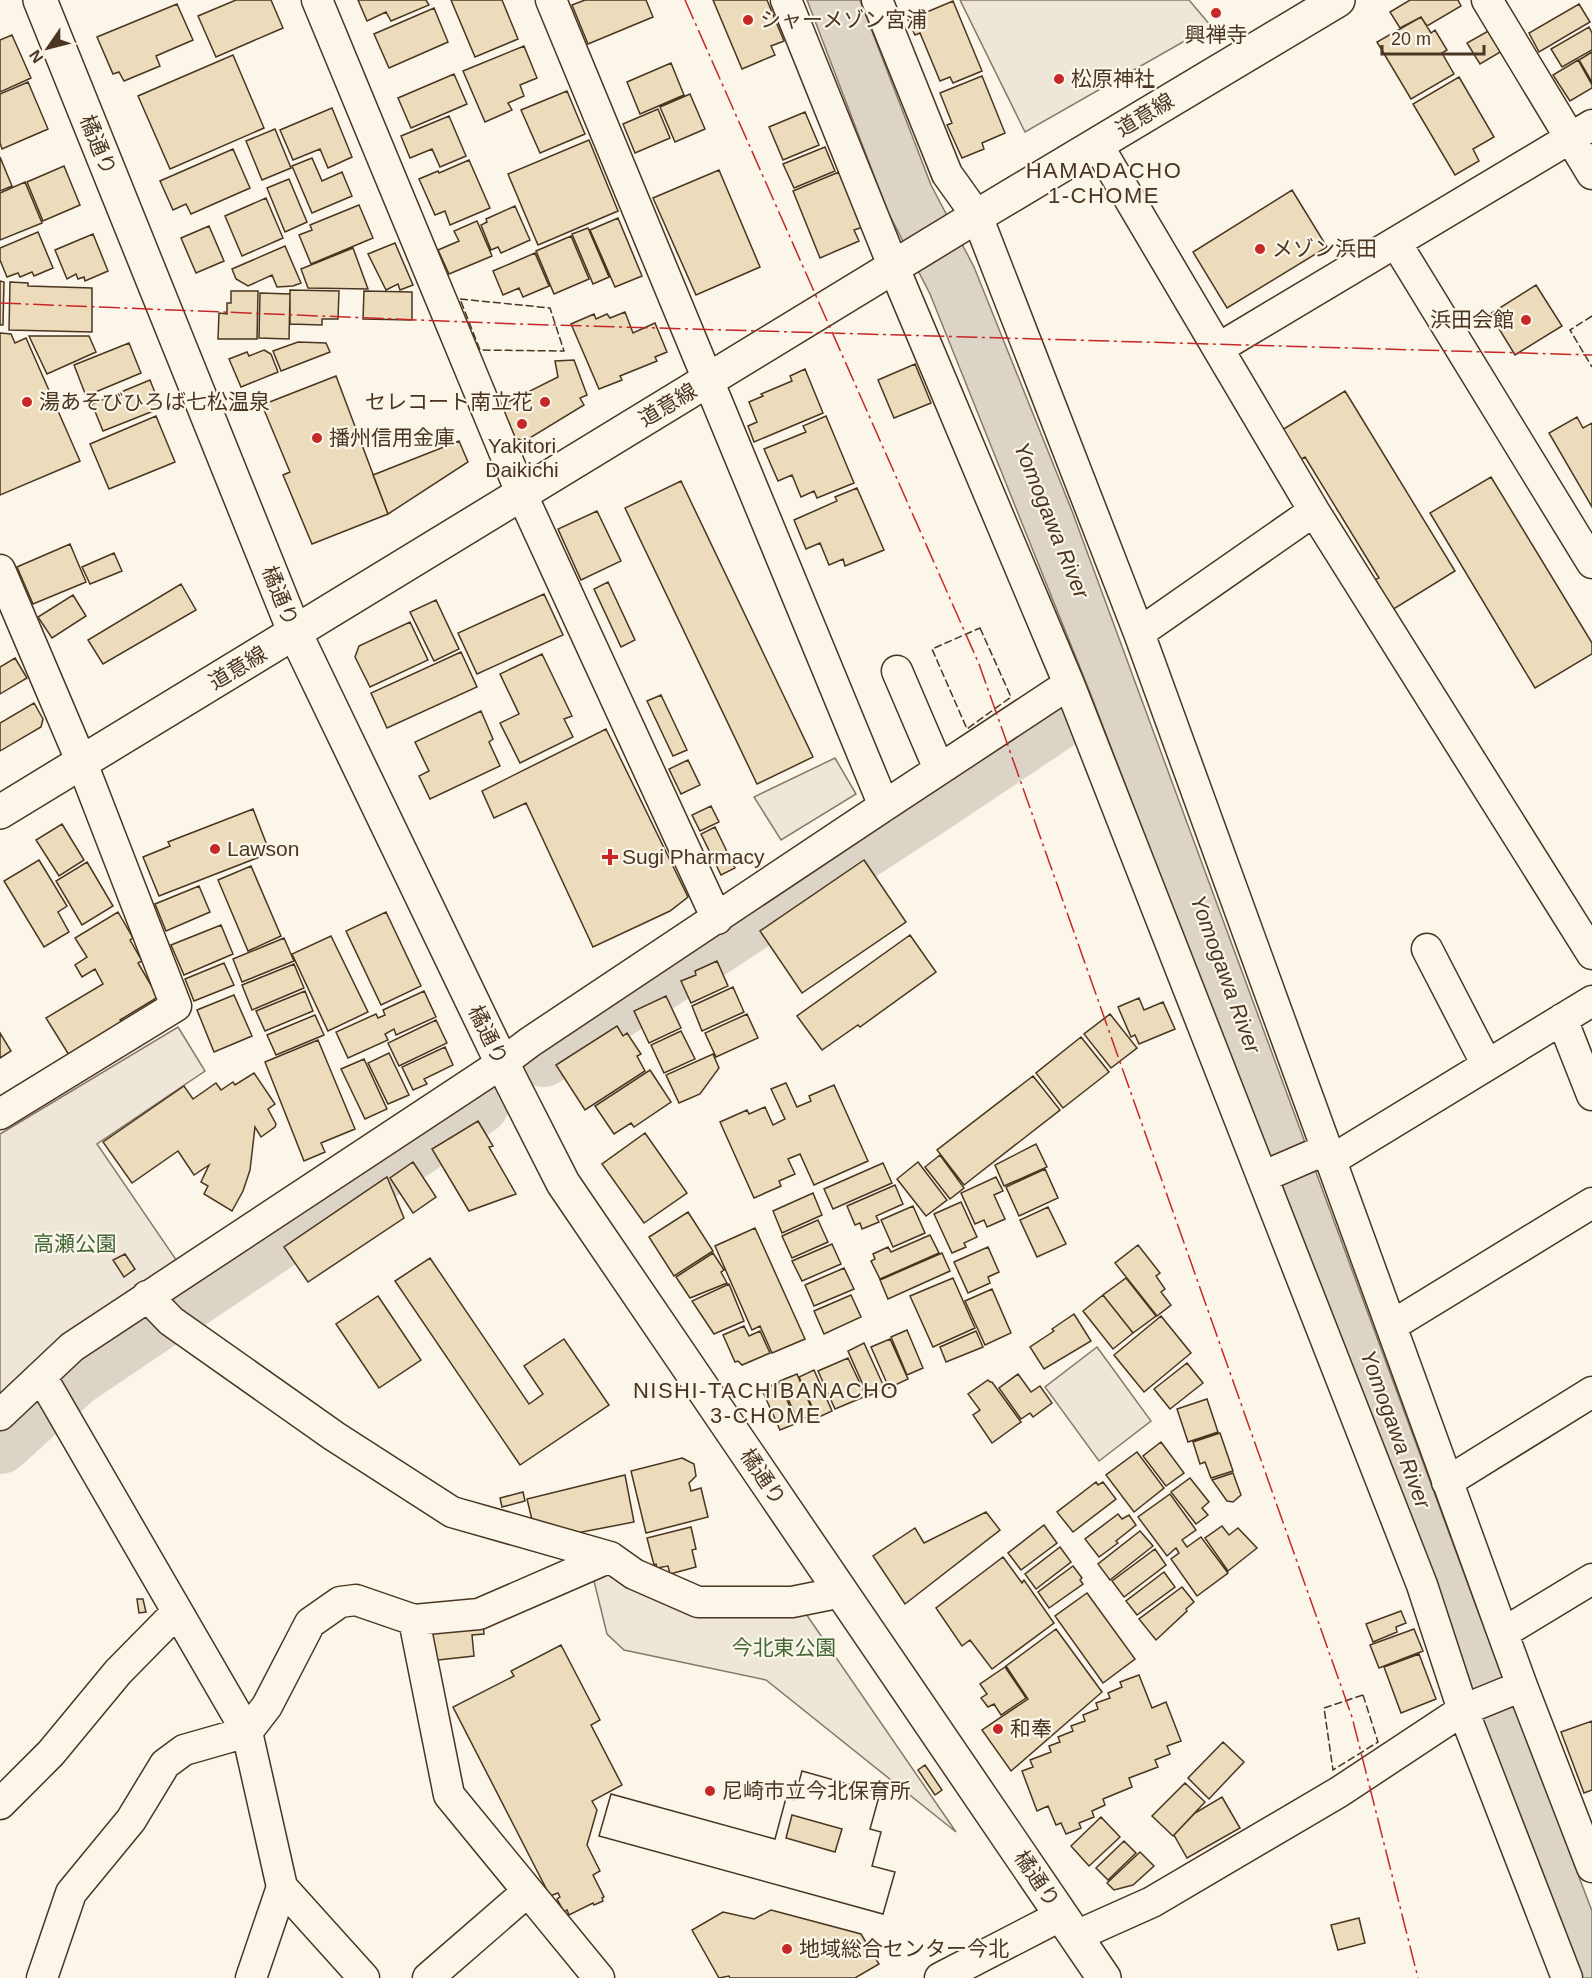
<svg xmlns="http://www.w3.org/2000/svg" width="1592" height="1978" font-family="Helvetica,'Noto Sans JP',sans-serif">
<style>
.green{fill:#ede6d9;stroke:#887966;stroke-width:1.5}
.water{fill:#dcd4c6;stroke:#887966;stroke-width:1.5}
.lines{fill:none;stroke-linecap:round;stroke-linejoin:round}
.river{stroke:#dcd4c6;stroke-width:62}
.building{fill:#ecdcbc;stroke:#4a3520;stroke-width:1.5;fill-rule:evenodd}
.minor-casing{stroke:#4a3520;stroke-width:33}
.tertiary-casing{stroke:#4a3520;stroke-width:36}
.minor{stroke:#fbf6e9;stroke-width:30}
.tertiary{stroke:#fbf6e9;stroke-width:33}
.fence{stroke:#4a3520;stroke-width:1.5;stroke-dasharray:8 3;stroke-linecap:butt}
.power{stroke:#c62828;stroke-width:1.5;stroke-dasharray:21 4.5 3 4.5;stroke-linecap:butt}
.poi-dot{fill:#c62828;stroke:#fbf6e9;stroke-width:2}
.labels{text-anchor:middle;stroke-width:4.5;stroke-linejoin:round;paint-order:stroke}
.poi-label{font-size:21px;fill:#4a3520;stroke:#fbf6e9;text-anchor:start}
.street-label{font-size:21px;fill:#4a3520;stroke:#fbf6e9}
.park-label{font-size:21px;fill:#436837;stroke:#fbf6e9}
.neighbourhood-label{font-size:22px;letter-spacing:1.5px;fill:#4a3520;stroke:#fbf6e9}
.water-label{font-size:22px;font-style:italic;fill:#4a3520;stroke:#fbf6e9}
</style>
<rect width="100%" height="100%" fill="#fbf6e9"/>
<path class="green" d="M960 0H1189L1211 26 1025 132Z
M835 758 856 794 781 840 754 797Z
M178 1027 205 1071 97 1144 179 1264 0 1400V1134Z
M1097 1347 1151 1421 1099 1461 1045 1387Z
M614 1568 804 1611 956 1832 766 1680 624 1650 607 1634 593 1577Z"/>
<path class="water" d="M807 0H860L931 185 974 267 1072 511 1476 1606 1592 1911V1978H1581L1091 695 930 294 888 212Z"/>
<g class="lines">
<path class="river" d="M543 1056 929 805 1062 716
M0 1443 74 1376 478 1104"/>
</g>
<path class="building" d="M236 0H271L283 28 216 57 198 16Z
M358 0H426L429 5 391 21 386 12 367 21Z
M451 0H502L518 39 475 57Z
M585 0H646L653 17 588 44 572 5Z
M713 0H767L784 41 771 46 775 55 742 69Z
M1410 0H1458L1461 6 1427 26 1421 17 1400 28 1390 12Z
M953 1 982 71 953 83 950 77 940 81 920 33 915 35 908 20Z
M177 4 193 40 156 56 160 66 124 81 119 72 113 74 97 37Z
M1579 4 1590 22 1539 52 1529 33Z
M434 8 448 42 389 68 374 34Z
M1421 17 1431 33 1435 30 1447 50 1442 53 1454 74 1411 99 1377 42Z
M1589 27 1592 33V50L1562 67 1551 49Z
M1490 30 1502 51 1480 64 1467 43Z
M12 35 31 78 0 92V40Z
M524 46 537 78 520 85 524 96 508 103 512 110 485 122 463 71Z
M1592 52V82L1579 60Z
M233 55 264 128 170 169 138 96Z
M1578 60 1592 85V88L1570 101 1553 75Z
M671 63 684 95 640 114 627 82Z
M454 74 467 104 411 128 398 98Z
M982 76 1005 133 982 143 984 149 962 158 947 125 952 123 940 93Z
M1459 77 1494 137 1473 149 1479 161 1455 175 1413 104Z
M28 82 48 129 2 149 0 143V94Z
M567 91 585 134 540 153 521 110Z
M690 94 705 129 675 142 660 107Z
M332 108 352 157 328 168 320 149 293 160 280 130Z
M658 109 670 138 635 153 623 124Z
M805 112 819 145 783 160 769 127Z
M449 116 466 156 440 167 432 149 410 158 401 136Z
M275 129 291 168 262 180 246 141Z
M589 140 618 211 538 245 508 174Z
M825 147 835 171 794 188 783 164Z
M233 149 250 188 191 214 186 204 173 210 160 181Z
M0 157 12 186 0 191Z
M312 158 322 181 342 172 352 196 312 213 292 166Z
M469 160 490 208 450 225 445 211 435 215 419 179 438 171 439 173Z
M64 166 80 205 43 221 27 182Z
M719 170 760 267 696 295 653 198Z
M839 172 863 227 854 230 859 241 820 258 793 191Z
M289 179 307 222 285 232 267 188Z
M25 182 42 223 0 240V193Z
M1292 190 1327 247 1227 308 1193 252Z
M266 198 283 238 242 256 225 216Z
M359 205 373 238 311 264 299 235 312 230 310 225Z
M515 206 530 240 501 253 498 247 491 250 481 225 487 222 486 219Z
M618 218 642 276 615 287 590 230Z
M477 221 492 256 449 274 438 250 459 241 454 231Z
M209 226 224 261 196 273 181 238Z
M588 228 609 277 593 284 572 234Z
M38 232 53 268 34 276 32 272 20 277 18 273 7 277 0 260V248Z
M93 234 108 271 85 281 84 277 78 279 76 274 67 279 55 250Z
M571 236 589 279 554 294 536 251Z
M395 243 413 285 400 290 398 284 386 290 368 254Z
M285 246 301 283 293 286 277 287 272 275 248 286 236 279 232 269Z
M353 248 368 289 308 288 301 269Z
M535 253 549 286 523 297 519 288 503 295 493 271Z
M0 281 4 282 3 325H0Z
M10 282 28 283V286L92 288V332L9 330Z
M1536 285 1562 326 1515 355 1490 314Z
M290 290 339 291 338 319H322V325L290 324Z
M231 291H258L257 339H218L219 313 227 314V303H231Z
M364 291 412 292V320L363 319Z
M260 293 290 294 289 339 259 338Z
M625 312 633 333 655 323 667 352 655 357 657 361 620 376 622 380 599 389 571 324 594 314 596 319 607 314 610 318Z
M0 333 11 334 15 343 26 338 80 461 0 495Z
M29 336H89L96 352 47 374Z
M298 342 326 343 330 352 281 371 273 351Z
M129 343 141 373 86 396 74 365Z
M264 350 271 354 278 372 241 387 229 359 247 352 249 356Z
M574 360 587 395 580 398 584 405 525 441 511 437 498 407 558 377 555 361Z
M915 364 931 403 894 418 878 380Z
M805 369 823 413 754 442 748 426 757 422 749 402 763 396 761 394 792 381 790 376Z
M336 376 388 514 312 544 283 475 290 472 262 405Z
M150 380 161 408 103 431 92 404Z
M1345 391 1455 571 1392 610 1374 580 1379 578 1305 457 1300 460 1282 430Z
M156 416 175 462 109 489 90 444Z
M826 416 854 483 817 498 814 491 801 497 792 475 778 481 764 449 806 432 803 426Z
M1577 417 1583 428 1592 423V507L1549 433Z
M459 441 468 462 388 514 373 475Z
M1491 477 1592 643V654L1535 688 1430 513Z
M681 481 813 757 757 784 625 508Z
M857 488 884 550 845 566 843 559 829 565 820 543 806 549 794 520 837 501 835 497Z
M597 511 621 561 581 580 558 529Z
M70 544 86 582 33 604 17 567Z
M114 553 122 571 90 584 82 567Z
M608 582 635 640 621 647 594 589Z
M181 584 196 610 103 664 88 640Z
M544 594 563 635 477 674 458 633Z
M73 595 86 616 52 638 38 617Z
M436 600 459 649 434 661 410 612Z
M410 622 428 660 370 687 355 657 359 646Z
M461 652 477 687 387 728 371 693Z
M542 654 572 716 564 719 573 737 520 763 500 723 519 714 500 674Z
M15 658 27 678 0 694V667Z
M661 695 687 750 673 756 647 701Z
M34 703 43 719 41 727 0 751V723Z
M481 711 493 739 489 742 500 766 430 799 419 776 429 771 415 742Z
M606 729 688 897 670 911 593 947 526 803 494 818 482 791Z
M688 760 700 785 681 794 669 769Z
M711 806 719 822 700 831 692 815Z
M253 809 270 853 159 896 143 857 170 846 168 842Z
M62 824 84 860 59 876 36 840Z
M715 827 735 868 721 875 701 834Z
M39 860 67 906 58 912 69 932 44 947 4 881Z
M864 860 906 922 802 993 760 931Z
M87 862 113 906 82 925 56 881Z
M251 866 281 936 248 951 218 880Z
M199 886 210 912 166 931 155 904Z
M118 912 133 938 130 940 142 961 138 963 158 997 120 1020 123 1023 69 1055 46 1018 103 984 95 969 82 977 75 965 87 957 75 938Z
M386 912 421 986 381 1005 346 931Z
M221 925 233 954 184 975 171 945Z
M910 935 936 972 860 1027 858 1025 822 1050 797 1016Z
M331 936 368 1012 328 1031 292 954Z
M284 938 294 961 242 982 233 959Z
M717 961 728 986 691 1003 681 981 696 975 695 971Z
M224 963 234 985 194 1001 185 979Z
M294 964 304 988 252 1010 242 985Z
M733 987 744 1012 702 1031 692 1006Z
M305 991 313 1011 265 1031 256 1011Z
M424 991 436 1017 396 1035 394 1029 385 1034 388 1040 348 1058 336 1032 376 1014 378 1018 385 1015 383 1010Z
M234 995 252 1036 214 1052 197 1010Z
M666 996 681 1028 649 1043 634 1011Z
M1139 998 1144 1010 1163 1002 1175 1029 1139 1044 1135 1035 1131 1037 1118 1007Z
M747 1014 758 1038 716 1057 705 1033Z
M1110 1014 1137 1048 1111 1068 1084 1034Z
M315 1015 324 1035 276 1055 267 1035Z
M436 1020 447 1043 399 1066 388 1043Z
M617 1026 623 1036 627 1033 641 1054 637 1056 645 1071 585 1110 556 1065Z
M681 1031 695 1059 664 1073 651 1045Z
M0 1033 11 1051 0 1058Z
M1081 1037 1109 1072 1063 1108 1036 1073Z
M318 1040 355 1129 321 1143 325 1152 304 1161 265 1062Z
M445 1047 453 1065 424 1079 427 1084 413 1090 402 1067Z
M389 1053 409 1095 388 1104 368 1063Z
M713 1054 719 1068 700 1094 679 1103 666 1075Z
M364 1059 387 1109 365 1119 341 1069Z
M650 1070 671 1102 634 1127 631 1123 614 1134 595 1106Z
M254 1073 275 1104 268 1109 276 1124 275 1127 261 1137 255 1127 250 1170 243 1191 232 1211 204 1194 208 1186 201 1182 209 1165 194 1175 178 1151 132 1183 103 1142 184 1086 193 1099 216 1083 221 1090 233 1082 235 1085Z
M1033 1076 1060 1110 964 1185 937 1150Z
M786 1083 797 1107 811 1101 809 1096 834 1085 868 1161 814 1185 800 1154 788 1159 795 1174 779 1181 781 1186 754 1198 720 1122 747 1110 749 1114 765 1107 773 1125 785 1119 771 1089Z
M478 1121 493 1146 489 1147 516 1194 469 1211 432 1149Z
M645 1133 687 1193 644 1223 602 1164Z
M1036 1144 1047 1167 1004 1186 995 1165Z
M940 1155 964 1188 950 1199 925 1167Z
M413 1162 436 1197 413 1213 390 1178Z
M918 1162 947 1200 926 1216 897 1179Z
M883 1163 892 1183 833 1209 824 1189Z
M1045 1169 1058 1198 1019 1216 1006 1187Z
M387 1177 404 1218 308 1282 284 1247Z
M996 1177 1003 1191 994 1195 1005 1219 987 1227 984 1220 975 1224 961 1193Z
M895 1185 903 1204 876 1216 879 1222 862 1229 860 1223 855 1225 847 1206Z
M813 1193 822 1215 782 1233 773 1211Z
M961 1202 977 1237 964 1243 966 1247 952 1253 934 1214Z
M913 1206 925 1233 893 1247 881 1220Z
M1048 1207 1066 1244 1037 1257 1020 1220Z
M688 1212 713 1251 674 1276 649 1237Z
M818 1220 828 1242 792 1258 782 1236Z
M755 1228 805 1339 772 1353 760 1326 752 1330 715 1246Z
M930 1235 939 1253 880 1279 871 1261 875 1259 873 1254 888 1247 891 1252Z
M832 1244 841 1264 802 1281 792 1261Z
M1138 1245 1160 1273 1156 1276 1165 1289 1161 1292 1171 1305 1157 1316 1115 1263Z
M988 1247 999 1272 988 1277 990 1283 968 1293 954 1262Z
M713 1253 724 1270 721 1272 727 1283 690 1298 676 1277Z
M942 1253 950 1271 888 1299 880 1280Z
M125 1254 135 1269 124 1277 113 1260Z
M430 1258 529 1404 543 1394 524 1366 564 1339 609 1405 520 1465 395 1281Z
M844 1268 854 1289 814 1306 805 1285Z
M953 1278 975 1328 933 1347 910 1296Z
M1126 1278 1156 1316 1133 1333 1103 1295Z
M729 1284 744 1321 714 1334 692 1301Z
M992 1289 1011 1333 985 1345 965 1301Z
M851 1295 861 1317 824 1334 814 1311Z
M1103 1295 1133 1333 1113 1349 1083 1311Z
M378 1296 421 1360 379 1388 336 1324Z
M1074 1314 1091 1341 1044 1369 1030 1347 1054 1331 1052 1329Z
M1161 1316 1191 1353 1144 1392 1114 1355Z
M744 1326 749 1336 760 1331 770 1353 742 1365 738 1361 735 1362 723 1335Z
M907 1330 923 1368 907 1375 891 1337Z
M976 1331 983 1347 946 1362 940 1347Z
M890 1339 908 1379 889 1388 871 1347Z
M864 1343 885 1389 868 1396 848 1351Z
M848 1358 866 1396 835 1409 818 1371Z
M1187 1363 1203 1383 1170 1409 1154 1389Z
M814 1370 832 1411 817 1418 799 1377Z
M797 1374 814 1414 798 1421 780 1381Z
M1018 1374 1031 1392 1040 1386 1052 1403 1033 1417 1030 1413 1021 1419 999 1388Z
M988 1380 990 1382H992L1021 1422 992 1443 973 1415 980 1410 968 1394Z
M779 1382 797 1423 780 1430 762 1390Z
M1207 1399 1218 1432 1188 1442 1177 1409Z
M1220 1433 1233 1471 1211 1478 1205 1462 1200 1464 1193 1442Z
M1161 1442 1184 1473 1166 1486 1143 1456Z
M1137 1452 1164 1488 1134 1512 1106 1475Z
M682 1458 694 1464 696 1476 689 1483 691 1491 701 1488 708 1517 646 1533 631 1471Z
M1233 1473 1241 1495 1233 1502 1227 1501 1212 1480Z
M625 1475 634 1522 556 1537 533 1524 527 1499Z
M1190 1478 1209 1502 1202 1508 1208 1515 1196 1524 1171 1492Z
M1096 1482 1098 1485 1103 1482 1116 1499 1073 1532 1057 1512Z
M523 1492 525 1501 502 1507 500 1498Z
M1170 1494 1196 1530 1182 1540 1187 1547 1201 1537 1228 1573 1197 1596 1171 1559 1179 1553 1176 1548 1167 1556 1138 1517Z
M986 1512 1000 1530 905 1604 873 1556 915 1528 924 1543Z
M1118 1514 1122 1519 1129 1515 1136 1525 1116 1541 1118 1543 1099 1557 1085 1539Z
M1044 1525 1057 1543 1021 1570 1008 1553Z
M1222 1526 1229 1535 1238 1528 1257 1548 1228 1571 1205 1538Z
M691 1527 696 1549 692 1550 696 1567 670 1574 668 1566 657 1568 656 1564 654 1565 647 1538Z
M1140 1531 1153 1546 1110 1580 1098 1564Z
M1060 1547 1071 1562 1036 1589 1025 1574Z
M1155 1549 1166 1565 1124 1597 1112 1581Z
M1003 1557 1022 1583 1024 1580 1054 1623 992 1669 970 1640 962 1646 936 1608Z
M1073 1566 1082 1578 1080 1580 1083 1584 1049 1608 1038 1592Z
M1164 1572 1175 1587 1137 1615 1126 1601Z
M1182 1587 1194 1602 1186 1609 1187 1611 1156 1640 1139 1619Z
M1087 1593 1135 1659 1103 1683 1055 1616Z
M137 1599H143L146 1612 139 1613Z
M1401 1611 1406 1623 1396 1627 1397 1632 1373 1642 1366 1624Z
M483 1622 484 1634 472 1635 474 1656 429 1661 424 1636 435 1627Z
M1056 1629 1102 1692 1011 1771 982 1730 1028 1699 1006 1666Z
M1414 1629 1423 1651 1379 1668 1370 1645Z
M561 1645 600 1720 591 1725 622 1785 592 1801 597 1810 587 1845 600 1871 593 1875 604 1897 602 1898 603 1901 594 1905 593 1903 569 1915 567 1910 564 1912 557 1899 560 1897 558 1893 550 1896 453 1707 514 1676 511 1671Z
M1419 1654 1436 1699 1401 1713 1384 1667Z
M1005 1667 1026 1698 1001 1715 994 1704 988 1707 981 1698 987 1694 980 1684Z
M1139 1675 1152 1708 1166 1702 1181 1741 1167 1746 1170 1754 1155 1760 1158 1767 1129 1778 1132 1787 1103 1799 1105 1805 1092 1811 1094 1817 1079 1823 1081 1828 1066 1834 1061 1823 1056 1825 1048 1806 1037 1811 1022 1771 1033 1767 1030 1760 1051 1752 1049 1746 1060 1742 1058 1737 1073 1731 1071 1726 1085 1721 1083 1715 1098 1709 1096 1703 1110 1698 1108 1693 1122 1687 1120 1682Z
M1592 1721V1790L1584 1793 1561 1732Z
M1223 1742 1244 1762 1209 1799 1188 1778Z
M925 1765 942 1790 935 1795 918 1770Z
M802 1771 880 1793 870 1829 881 1832 872 1866 895 1872 883 1914 599 1836 611 1794 775 1839 786 1798 794 1800ZM792 1815 842 1829 835 1852 786 1838Z
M802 1771 880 1793 870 1829 881 1832 872 1866 895 1872 883 1914 599 1836 611 1794 775 1839 786 1798 794 1800Z
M1185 1783 1205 1802 1173 1836 1152 1816Z
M1222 1797 1240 1828 1187 1858 1174 1835 1195 1813Z
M1101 1817 1120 1837 1089 1866 1071 1846Z
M1124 1841 1136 1853 1108 1880 1096 1868Z
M1140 1852 1154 1866 1133 1885 1114 1890 1107 1883Z
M771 1910 861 1934 879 1964 855 1978H730L729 1976 719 1978 692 1930 723 1912 754 1919Z
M1359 1918 1365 1943 1338 1950 1331 1925Z"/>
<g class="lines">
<g class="minor-casing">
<path id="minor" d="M317 0 522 495 717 919
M551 0 884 806
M786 0 894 268 1069 684 1422 1585 1463 1710 1567 1978
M877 0 947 174 977 216 1139 633 1522 1686 1592 1867
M1487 0 1592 174
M1097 144 1314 511 1592 954
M1396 243 1592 563
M1219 348 1592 125
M0 570 82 763 176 1006 0 1114
M1139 633 1314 511
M897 671 939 769
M1427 949 1487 1065
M1562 1019 1592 1095
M1330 1161 1592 1001
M1262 1177 1313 1155 1327 1153
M147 1296 171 1321 334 1436 452 1512 610 1557 634 1574 698 1602H792L842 1592
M1391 1326 1592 1203
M41 1376 247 1732 282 1887 251 1978
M0 1415 72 1347 502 1063 530 1042 884 806 1069 684
M1447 1482 1592 1392
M414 1620 449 1795 599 1978
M1503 1633 1592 1579
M0 1804 51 1753 118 1672 177 1612
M282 1887 364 1978
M1076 1936 1152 1902 1339 1792 1463 1710 1522 1686
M42 1978 71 1893 131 1820 165 1764 184 1750 247 1732 267 1706 310 1623 340 1602 356 1600 414 1620 479 1614 610 1557
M428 1978 527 1892
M940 1978 1062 1915"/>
</g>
<g class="tertiary-casing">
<path id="tertiary" d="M40 0 295 633 502 1063 563 1183 1104 1978
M0 812 977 216 1338 0"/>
</g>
<use href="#minor" class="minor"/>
<use href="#tertiary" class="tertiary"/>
<path class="fence" d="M460 299 550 308 564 351 480 350Z
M1592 316 1570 330 1592 367
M980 628 1011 697 967 729 932 649Z
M1363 1695 1378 1742 1333 1770 1324 1708Z"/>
<path class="power" d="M685 0 979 664 1352 1717 1418 1978
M0 303 518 324 1592 355"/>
</g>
<g class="poi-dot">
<circle cx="1216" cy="13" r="6"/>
<circle cx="748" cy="20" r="6"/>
<circle cx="1059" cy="79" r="6"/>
<circle cx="1260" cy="249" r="6"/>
<circle cx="1526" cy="320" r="6"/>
<circle cx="27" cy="402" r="6"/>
<circle cx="545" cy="402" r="6"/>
<circle cx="522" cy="424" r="6"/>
<circle cx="317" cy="438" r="6"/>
<circle cx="215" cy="849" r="6"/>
<path d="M607 848h6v6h6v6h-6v6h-6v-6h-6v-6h6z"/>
<circle cx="998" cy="1729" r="6"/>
<circle cx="710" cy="1791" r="6"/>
<circle cx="787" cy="1949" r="6"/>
</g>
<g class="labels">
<g class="poi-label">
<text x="760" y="27">シャーメゾン宮浦</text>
<text x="1216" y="42" text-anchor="middle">興禅寺</text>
<text x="1071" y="86">松原神社</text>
<text x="1272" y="256">メゾン浜田</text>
<text x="1514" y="327" text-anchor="end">浜田会館</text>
<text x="39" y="409">湯あそびひろば七松温泉</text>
<text x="533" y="409" text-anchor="end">セレコート南立花</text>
<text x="329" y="445">播州信用金庫</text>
<text x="522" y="453" text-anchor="middle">Yakitori<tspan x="522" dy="24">Daikichi</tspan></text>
<text x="227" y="856">Lawson</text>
<text x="622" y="864">Sugi Pharmacy</text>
<text x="1010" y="1736">和奉</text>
<text x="722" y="1798">尼崎市立今北保育所</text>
<text x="799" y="1956">地域総合センター今北</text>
</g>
<g class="street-label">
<text transform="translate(1145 115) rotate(-31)" y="7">道意線</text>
<text transform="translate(98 145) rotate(68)" y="7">橘通り</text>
<text transform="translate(668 405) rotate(-31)" y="7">道意線</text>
<text transform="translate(280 596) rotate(68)" y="7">橘通り</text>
<text transform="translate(238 668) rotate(-31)" y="7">道意線</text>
<text transform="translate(488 1035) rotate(64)" y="7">橘通り</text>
<text transform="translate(763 1477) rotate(56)" y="7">橘通り</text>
<text transform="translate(1037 1879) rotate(56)" y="7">橘通り</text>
</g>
<g class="park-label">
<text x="75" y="1251">高瀬公園</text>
<text x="784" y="1655">今北東公園</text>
</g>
<g class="neighbourhood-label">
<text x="1104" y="178">HAMADACHO<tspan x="1104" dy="25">1-CHOME</tspan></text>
<text x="766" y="1398">NISHI-TACHIBANACHO<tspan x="766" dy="25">3-CHOME</tspan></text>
</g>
<g class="water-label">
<text transform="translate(1052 520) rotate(68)" y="8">Yomogawa River</text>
<text transform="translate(1226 974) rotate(70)" y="8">Yomogawa River</text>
<text transform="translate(1396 1429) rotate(70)" y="8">Yomogawa River</text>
</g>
</g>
<g transform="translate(48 48) rotate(235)" stroke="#fbf6e9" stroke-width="4.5" paint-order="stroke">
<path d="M0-4.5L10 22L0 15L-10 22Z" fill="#4a3520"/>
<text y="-9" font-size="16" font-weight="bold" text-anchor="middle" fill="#4a3520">N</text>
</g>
<path d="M1382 45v9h102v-9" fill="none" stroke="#4a3520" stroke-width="3"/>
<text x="1391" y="45" font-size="18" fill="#4a3520" stroke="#fbf6e9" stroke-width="4.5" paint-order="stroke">20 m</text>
</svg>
